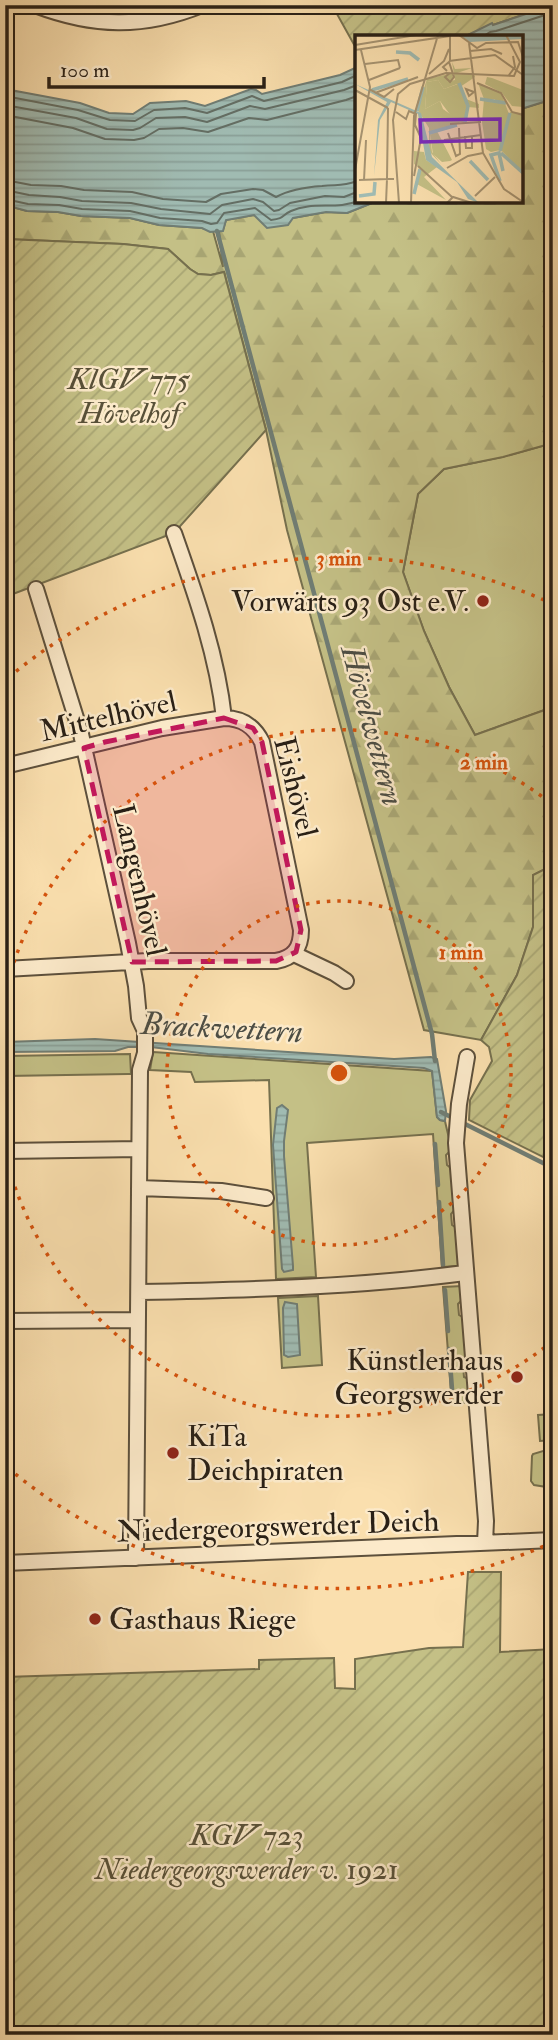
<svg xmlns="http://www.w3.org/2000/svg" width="558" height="2040" font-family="'IM FELL Double Pica',serif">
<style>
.green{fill:#c4c086;stroke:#76704e;stroke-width:2}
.forest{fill:url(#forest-firs);stroke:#76704e;stroke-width:2}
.garden{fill:url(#garden-furrows);stroke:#76704e;stroke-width:2}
.water{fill:url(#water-rules);stroke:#707d74;stroke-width:2}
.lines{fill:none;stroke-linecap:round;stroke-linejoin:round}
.shore{stroke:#646e64;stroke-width:2}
.stream{stroke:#707d74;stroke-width:4.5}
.minor-casing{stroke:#5d503c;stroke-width:18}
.minor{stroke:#fceaca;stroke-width:14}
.marked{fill:#c2185b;fill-opacity:0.2;stroke:#c2185b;stroke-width:5;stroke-dasharray:14 9;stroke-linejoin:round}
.ring{fill:none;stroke:#d5530d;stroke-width:3.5;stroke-dasharray:3.5 7}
.poi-dot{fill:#8f2418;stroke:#fceaca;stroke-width:2.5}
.labels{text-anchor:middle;stroke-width:5;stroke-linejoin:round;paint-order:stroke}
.park-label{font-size:30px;font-style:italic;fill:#585038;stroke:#fceaca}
.poi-label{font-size:30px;fill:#292016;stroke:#fceaca;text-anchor:end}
.street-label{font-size:30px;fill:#292016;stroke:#fceaca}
.water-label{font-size:32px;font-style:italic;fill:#4d4e45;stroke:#fceaca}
.inset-river{fill:none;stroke:#a0bbb2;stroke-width:3.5}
.inset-road{fill:none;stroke:#a69371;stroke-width:2}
.view{fill:#7b2cbf;fill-opacity:0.15;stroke:#7b2cbf;stroke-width:3.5}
.inset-edge{fill:none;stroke:#292016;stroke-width:3.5}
.centre{fill:#d5530d;stroke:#fceaca;stroke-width:3.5}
.ring-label{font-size:21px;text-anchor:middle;font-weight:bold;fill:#d5530d;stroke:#fceaca;stroke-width:5;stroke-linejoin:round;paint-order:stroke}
</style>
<defs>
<pattern id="forest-firs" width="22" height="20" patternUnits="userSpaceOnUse" patternTransform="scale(1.75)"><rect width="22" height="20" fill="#c4c086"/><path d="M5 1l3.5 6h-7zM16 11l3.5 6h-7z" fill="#a8a573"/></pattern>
<pattern id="garden-furrows" width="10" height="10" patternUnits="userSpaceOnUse" patternTransform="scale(1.75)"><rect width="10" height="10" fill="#c4c086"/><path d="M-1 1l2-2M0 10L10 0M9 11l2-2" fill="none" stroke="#a8a573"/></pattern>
<pattern id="water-rules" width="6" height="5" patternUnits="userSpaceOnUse" patternTransform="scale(1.75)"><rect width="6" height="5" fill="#a0bbb2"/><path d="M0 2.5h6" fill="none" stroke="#8aa098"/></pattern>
</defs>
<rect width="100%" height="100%" fill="#fadfae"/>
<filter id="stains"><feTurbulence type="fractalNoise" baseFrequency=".00286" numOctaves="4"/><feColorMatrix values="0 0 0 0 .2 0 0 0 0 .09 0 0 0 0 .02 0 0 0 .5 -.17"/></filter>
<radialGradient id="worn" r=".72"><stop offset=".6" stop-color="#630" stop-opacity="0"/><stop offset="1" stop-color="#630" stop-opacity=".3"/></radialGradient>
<path class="green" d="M553 443V707L475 735 449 687 424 631 403 572 418 494 444 469 502 457Z
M153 1052 432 1071 437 1117 440 1120 445 1121C447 1131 450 1140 451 1150L446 1155 447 1165 452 1169 456 1208 451 1214 452 1225 458 1229 460 1263 458 1266 442 1267 433 1134 307 1143 316 1277 276 1279 269 1080 195 1082 191 1072 150 1070Z
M130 1054 131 1074H128L6 1076 7 1142H5V1056Z
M5 1159H13V1313H5Z
M462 1286 463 1299 458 1304 459 1315 464 1318 467 1362 463 1366 464 1377 469 1379 470 1402 452 1404 443 1287Z
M318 1296 322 1365 282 1368 278 1298Z
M5 1328H11V1428L5 1429Z
M553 1414V1440L540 1441 538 1415Z
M553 1448V1488L534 1485 531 1481 532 1456 533 1454Z"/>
<path class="forest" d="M553 99V443L503 457 444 469 418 494 403 572 424 631 449 687 475 735 553 707V865L533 875V927L517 975 481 1040 424 1030 287 530 266 430 224 272 211 275 198 274 190 269 168 249 123 244 5 239V205L27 211 58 212 81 216 130 218 159 225 202 228 213 231 223 267 219 231 223 230 226 220 254 215 293 218 326 212 347 213 377 201H521V109Z"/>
<path class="garden" d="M332 5H552L493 25 492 24 464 37H357V50Z
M5 239 123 244 168 249 190 269 198 274 211 275 224 272 266 430 174 533 5 597Z
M553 865V1162L469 1120 470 1100 492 1061 489 1047 481 1040 517 975 533 927V875Z
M468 1572H501L500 1652 553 1649V2035H5V1677L259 1669V1660L334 1658 335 1688 355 1689V1659L429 1648 463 1647Z"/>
<path class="water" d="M553 5V99L521 109V37H464L492 23 493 25Z
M357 67V201H377L347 213 326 212 293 218 288 225 267 228 254 215 226 220 223 231 210 232 202 228 159 225 130 218 81 216 58 212 27 211 5 205V89L80 103 109 113 133 114 150 103 186 101 205 106 251 89 256 90 262 94 340 75Z
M95 1039 394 1059 431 1057 437 1059 446 1111 445 1121 440 1120 437 1117 432 1071 424 1068 208 1054 151 1047H128L115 1051 5 1052V1042Z
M282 1105 288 1110 284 1141V1156L293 1266V1270L284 1272 282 1269 273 1145 277 1108Z
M285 1302 297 1304 300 1355 288 1357 284 1355 283 1308Z"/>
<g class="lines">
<path class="shore" d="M482 37 490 32 496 31 545 15 549 11 550 5
M5 96 78 110 110 120 135 121 154 110 185 108 207 113 252 96 264 101 342 82 357 75
M5 105 76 118 107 129 133 130 140 128 156 118 185 117 207 122 250 106 265 109 344 90 357 85
M5 115 73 128 105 139 134 140 144 138 159 129 183 128 208 132 249 118 267 120 346 100 357 96
M5 180 31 185 61 186 84 190 132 192 163 199 206 202 221 194 253 189 263 190 276 197C289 190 307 187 322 186 337 184 341 187 357 181
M5 190 29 195 60 197 82 201 131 203 161 209 210 214 222 205 253 199 263 202 274 211 279 210 290 203 325 196 344 197 357 192
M5 199 28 204 59 205 82 209 130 211 160 218 202 221 211 224 217 223 224 213 255 208 271 220C286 218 280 216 291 211 312 201 337 210 358 201"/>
<path class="stream" d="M217 231 432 1034 435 1061
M441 1112 553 1168
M435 1144 438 1185
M439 1202 443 1265
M445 1290 448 1331
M449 1349 452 1389"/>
<g class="minor-casing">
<path id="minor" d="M35 5C93 27 143 29 202 5
M36 589 81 734 128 943 136 986 139 1018 145 1031V1053L140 1070 136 1558
M5 766 162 728 224 718
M294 954 334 973 346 981
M5 969 148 961H276C294 958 301 948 301 930L262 742C254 726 242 718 224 718 217 654 195 593 174 533
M467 1057 459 1104 456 1143 486 1521 485 1543
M5 1151 139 1149
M139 1188 221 1191 266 1198
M139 1292C247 1290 357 1287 465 1273
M5 1321 138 1320
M5 1563 553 1540"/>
</g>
<use href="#minor" class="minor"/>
</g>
<path class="marked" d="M224 718 253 728 262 742 301 930 296 952 276 961 132 962 84 748 105 742Z"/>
<g class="ring">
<circle cx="339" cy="1073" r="172"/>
<path d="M553 1341A343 343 0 0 1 5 1153M5 993A343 343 0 0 1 553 805"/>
<path d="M553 1542A515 515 0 0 1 8 1468M8 678A515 515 0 0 1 553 604"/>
</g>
<g class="poi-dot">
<circle cx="483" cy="601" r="7"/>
<circle cx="517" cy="1377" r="7"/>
<circle cx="173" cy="1453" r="7"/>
<circle cx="95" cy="1619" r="7"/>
</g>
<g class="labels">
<g class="park-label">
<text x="129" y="389">KlGV 775<tspan x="129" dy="34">Hövelhof</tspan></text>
<text x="247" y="1845">KGV 723<tspan x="247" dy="34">Niedergeorgswerder v. 1921</tspan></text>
</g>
<g class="poi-label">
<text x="469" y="611">Vorwärts 93 Ost e.V.</text>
<text x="503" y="1370">Künstlerhaus<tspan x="503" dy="34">Georgswerder</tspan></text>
<text x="187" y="1446" text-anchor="start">KiTa<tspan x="187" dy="34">Deichpiraten</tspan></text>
<text x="109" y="1629" text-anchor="start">Gasthaus Riege</text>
</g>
<g class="street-label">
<text transform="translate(108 716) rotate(-13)" y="10">Mittelhövel</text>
<text transform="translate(296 787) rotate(76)" y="10">Eishövel</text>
<text transform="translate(140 880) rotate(77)" y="10">Langenhövel</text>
<text transform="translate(278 1526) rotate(-2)" y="10">Niedergeorgswerder Deich</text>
</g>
<g class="water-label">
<text transform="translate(373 725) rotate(75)" y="11">Hövelwettern</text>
<text transform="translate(222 1027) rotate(3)" y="11">Brackwettern</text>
</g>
</g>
<g transform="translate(355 35)">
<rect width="168" height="168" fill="#fadfae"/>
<path d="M155 77 168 78V138L146 115Z" fill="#c4c086"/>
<path d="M97 27 100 34 117 33 102 38H119L120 42 105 52 102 49 89 54 83 45 72 47 70 74 85 66 88 74 106 87 75 100 77 117 86 129 74 116V93L62 74 72 44 98 38V45L91 47 100 45ZM123 48 146 58 154 79 143 77 140 64H129Z" fill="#c4c086"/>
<path d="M137 43 168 55V72L157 71 147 58 130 49 132 42ZM83 45 89 54 103 49 111 64 124 69V73L113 72 109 88 99 85 85 66 70 74 72 47ZM129 64 145 65 143 76 154 78 145 115 136 117 131 114 127 87ZM82 96 97 125 95 126 87 127 78 119 75 100ZM59 116 69 117 71 125 82 132 69 142 91 165 60 148 66 134 59 129Z" fill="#c4c086"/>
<path d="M105 0H168V4L115 7ZM0 49 66 78 77 122 124 168 113 164 102 147 71 125 63 79 36 67 25 85 19 141 23 85 32 67Z" fill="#a0bbb2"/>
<path class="inset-river" d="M41 17 55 18 64 25M104 48 113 71 110 87M17 55 53 44M125 64 151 68M62 76 68 52M74 98 102 90M145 116 155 78M146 118 168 138M115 126 133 145M145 146 136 120 144 118 148 136M59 159 65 134M4 161 19 159 20 147"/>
<path class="inset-road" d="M104 0 122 13 131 8 163 7 168 22M114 8 128 118 149 154 168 167M0 10 61 0M0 15 95 1V27M115 16 136 14 147 19M94 26 140 20 168 40M10 29 43 25 45 33M92 36 88 32 94 27 99 42 95 47 90 42 95 38M74 39 89 26 94 14M154 40 160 32 158 21M14 45 45 33M122 48 146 58 157 77 168 80M14 54 29 62 39 54M0 55 33 73M119 57 111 54 114 61 119 57M20 58 63 42M41 77 51 84 54 76 61 79 60 90 66 103 59 141M95 89 126 87M93 98 101 121 105 119 104 93M110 101 111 113H117V101M89 105 126 100M63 131 97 162M92 133 113 121 128 118M0 135 15 52 6 15M4 145 32 144 33 73M9 145 11 105M120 161 140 142M31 168 32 144H39M44 168 38 85 43 59 55 49 91 38 159 41 165 27 151 0M56 168 59 81 83 0M92 168 98 162 117 168"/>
<path class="view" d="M145 84V105L66 107 65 85Z"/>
<rect width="168" height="168" class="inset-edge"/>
</g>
<circle cx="339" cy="1073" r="10" class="centre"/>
<g class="ring-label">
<text x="339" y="565">3 min</text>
<text x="484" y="769">2 min</text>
<text x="461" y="959">1 min</text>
</g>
<rect width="558" height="2040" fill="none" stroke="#fadfae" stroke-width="28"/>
<rect x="7" y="7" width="544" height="2026" fill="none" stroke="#292016" stroke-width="3.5"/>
<rect x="14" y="14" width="530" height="2012" fill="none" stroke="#292016" stroke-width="2"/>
<path d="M49 77v10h215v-10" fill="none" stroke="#292016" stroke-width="3.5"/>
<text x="60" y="77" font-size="21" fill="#292016" stroke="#fceaca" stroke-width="5" paint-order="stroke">100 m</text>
<rect width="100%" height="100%" filter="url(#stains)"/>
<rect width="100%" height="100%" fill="url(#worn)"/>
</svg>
